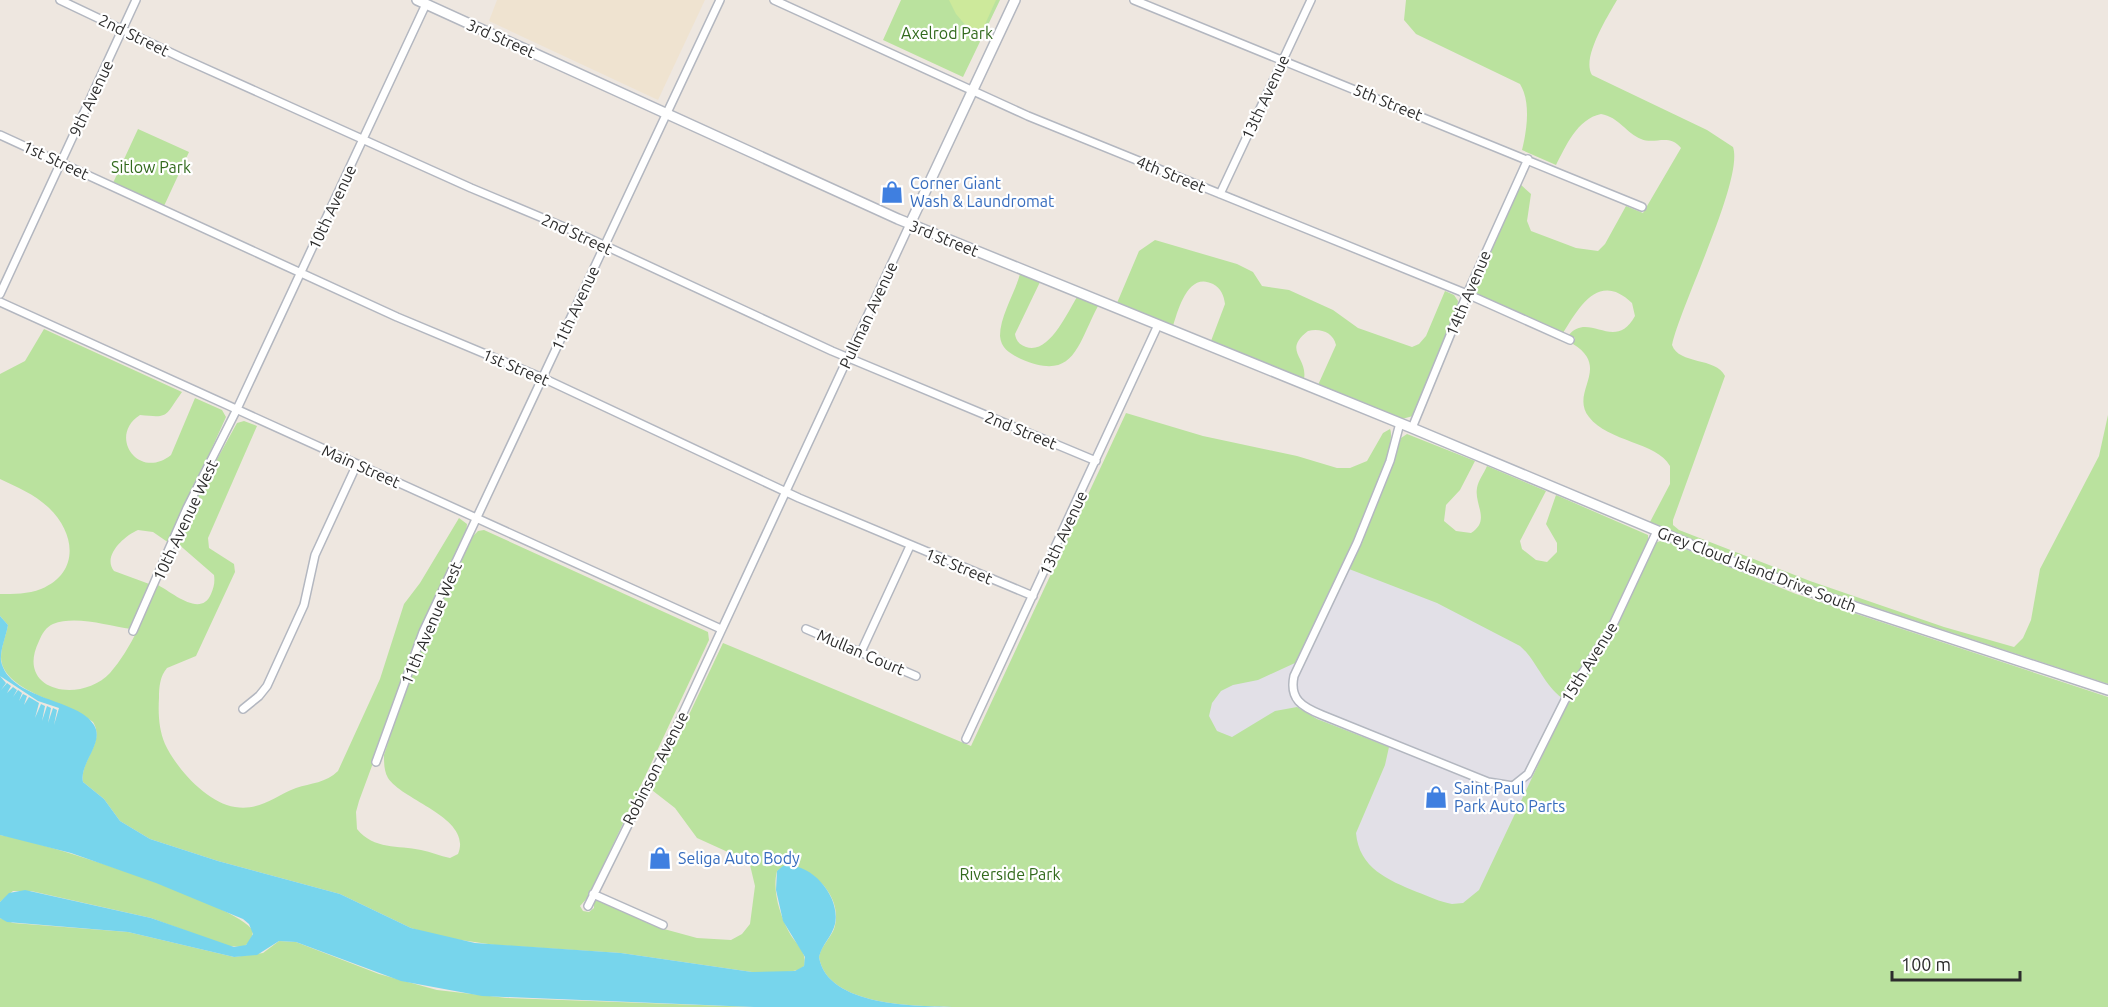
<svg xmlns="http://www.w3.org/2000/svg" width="2108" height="1007" font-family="Ubuntu,sans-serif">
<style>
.industrial{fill:#e2e0e7}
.education{fill:#efe3d0}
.green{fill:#bae29e}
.pitch{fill:#cde99b}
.water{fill:#77d5ec}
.pier{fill:#eee7e0}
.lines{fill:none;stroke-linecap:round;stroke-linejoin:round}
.street-casing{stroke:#b3b7c0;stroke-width:10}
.secondary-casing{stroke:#b3b7c0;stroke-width:12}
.street{stroke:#fff;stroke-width:7}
.secondary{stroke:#fff;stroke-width:9}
.labels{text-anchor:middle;stroke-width:4.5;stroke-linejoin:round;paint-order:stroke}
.park-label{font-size:16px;fill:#326a1d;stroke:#fff}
.street-label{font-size:16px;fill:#2d2d2d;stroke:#fff}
.shop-label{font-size:16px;fill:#366cbe;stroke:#fff;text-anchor:start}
</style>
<rect width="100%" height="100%" fill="#eee7e0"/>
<path class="industrial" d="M1102 464 1591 666 1557 724 1467 920 984 718Z"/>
<path class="education" d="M497 0H705L658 100 489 21Z"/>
<path class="green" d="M901 0H1000L963 77 883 40Z
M1406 0H1617C1608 16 1581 58 1592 75L1707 130 1733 147C1744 179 1681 304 1672 345 1679 365 1716 357 1725 376L1673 520V525L1679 530 1810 581 1944 627 2014 647 2023 638 2031 620 2040 569 2099 456 2108 415V684L1801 583 1650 522 1670 484V466C1657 442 1608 442 1589 417 1569 392 1612 368 1573 344L1575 338 1569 335C1589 311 1615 353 1635 316L1632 303C1599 271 1579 307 1563 333L1479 295 1473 289 1520 184 1531 194 1527 221 1531 231 1576 248 1598 251 1605 244 1626 206 1643 213 1681 148C1669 133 1655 145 1641 139 1626 133 1619 117 1601 114 1577 119 1566 146 1556 165L1522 150C1527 130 1531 102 1520 84L1416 34 1404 20Z
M138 129 189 152 164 206 113 183Z
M1155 240 1237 264 1253 272 1262 286 1289 290 1333 310 1358 328 1412 347 1419 344 1426 336 1445 291 1454 295 1458 301 1457 307 1413 416 1402 419 1318 385 1336 345C1333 332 1320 328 1308 331 1282 351 1308 357 1304 379L1211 341 1225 304C1224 296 1221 288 1213 284 1188 271 1178 310 1173 326L1117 303 1139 251Z
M1020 274 1040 282 1015 334C1016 341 1020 345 1026 347 1049 355 1067 313 1077 297L1098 306C1077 346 1074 382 1021 359 1011 354 1001 349 1000 336 1000 316 1015 293 1020 274Z
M44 329 182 392C164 417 170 418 140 415 107 436 139 481 171 455L195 398 222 410 226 417 169 543 153 532 138 530C124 536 102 556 114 571L152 585 131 629C108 626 76 615 53 624 46 627 42 634 39 641 14 692 81 704 110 673 132 648 145 614 158 585 173 593 201 618 211 594 214 587 215 582 214 575L176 542 191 506 237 423 244 421 257 426 208 538 209 548 234 564 235 572 196 656 167 668C160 676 159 687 159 698 158 714 159 730 165 744 176 768 207 803 235 807 260 811 275 796 296 788 311 783 326 783 338 771L380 679 404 604 420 583 459 518 467 524 466 534 421 633 359 801 356 812 357 829C374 850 398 845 421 850 431 852 440 856 450 858L458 854C473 818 403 801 388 778 384 771 384 763 384 755L420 646 472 537 478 531 484 530 708 632 709 640 589 896 580 906 583 911 589 912 594 908V901L598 900 664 929 697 938 731 940 742 934 750 924 755 886 750 865 741 858 697 838 675 808 648 787 664 755 686 721 723 643 971 746 1126 413 1203 436 1297 456 1337 468H1350L1367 461 1383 433 1390 429C1401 452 1318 622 1302 651L1295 663 1258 680 1233 685 1221 691 1212 703 1209 716 1217 731 1232 737 1275 711 1297 707 1317 719 1389 747 1385 765 1356 833C1359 868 1388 880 1417 892 1428 896 1440 902 1452 904L1463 903 1479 890 1563 712 1614 632 1655 543 1663 540 1796 594 2108 697V1007H956C918 1006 827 1007 819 957 821 946 830 939 834 929 844 899 816 869 787 865L777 871C772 891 780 915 789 932 795 944 808 951 804 966L799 970 781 973 752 972 621 953 495 945 440 937 411 928 340 894 218 861 150 839 120 821 104 799 83 782C79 761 106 743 93 722 71 703 1 692 1 657 1 646 6 636 8 625L0 616V594C14 594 28 594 41 589 81 572 75 532 48 507 34 494 17 487 0 479V374L25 361Z
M1407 434 1475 461 1460 490 1446 505 1444 521 1456 531 1471 533C1491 520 1474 505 1477 488 1478 481 1484 473 1487 466L1546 491 1520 541 1522 549 1536 560 1547 562 1557 552V543L1546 524 1556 495 1648 535V541L1611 620 1562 698C1543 684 1537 661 1520 646L1437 603 1349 569 1401 438Z
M0 835C37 840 239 904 253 931L251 941 243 947 227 946 151 918 31 891H13L0 902Z
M0 918 13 923 128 932 234 957 263 953 279 941 296 942 379 974 437 990 507 998 754 1007H0Z"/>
<path class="pitch" d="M949 0H996L978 40 956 14Z"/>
<path class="water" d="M0 616 8 625C6 637 0 649 1 661 9 700 80 699 94 725 105 743 79 763 83 782L104 799 120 821 150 839 218 861 340 894 411 928 475 943 621 953 752 972 795 971 804 966 805 957 783 921 776 890 777 871 783 866C811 861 841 897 835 924 832 937 822 944 819 957 827 1007 918 1006 956 1007H754L482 996 401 981 296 942 279 941 257 955 234 957 128 932 7 922 0 918V902L9 893 25 890 151 918 234 947 246 945 253 934 249 924 243 919 156 883 71 853 0 835Z"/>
<path class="pier" d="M0 676 38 701 59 708 54 725 57 710 53 708 48 723 51 708 47 706 42 721 45 706 41 704 35 718 39 703 29 697 24 705 27 696 23 694 19 701 22 693 18 690 13 697 17 690 13 687 7 693 11 686 7 683 1 690 6 683Z"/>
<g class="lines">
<g class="street-casing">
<path id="street" d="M60 0 182 58 471 188 569 229 832 351 1096 461
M774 0 1028 116 1467 294 1570 340
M1134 0 1642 207
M0 135 397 317 543 378 799 498 1033 596
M1220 194 1311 0
M0 294 136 0
M0 302 721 629
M1400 423 1390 461 1357 543 1294 676C1289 699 1302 707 1322 715L1488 782 1513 786 1528 774 1565 700 1611 629 1657 531
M1412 428 1467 294 1528 159
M806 629 916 676
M133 631 187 508 237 409 426 4
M861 652 910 546
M243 709 259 696 267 686 304 605 315 555 357 464
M966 739 1158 325
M376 762 423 632 720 0
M593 894 663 925
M588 906 676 728 910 224"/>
</g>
<g class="secondary-casing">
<path id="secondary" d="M417 0 898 219 1412 428 1727 560 1834 600 2108 690
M910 224 1015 0"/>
</g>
<use href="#street" class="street"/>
<use href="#secondary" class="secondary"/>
</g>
<defs>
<g id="shop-bare" transform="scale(1.8)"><path d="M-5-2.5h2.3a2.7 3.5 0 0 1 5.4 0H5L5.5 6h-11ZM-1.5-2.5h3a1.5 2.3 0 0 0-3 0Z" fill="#3f7fe0" stroke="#fff" stroke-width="2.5" paint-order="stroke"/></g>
</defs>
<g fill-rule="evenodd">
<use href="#shop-bare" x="892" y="192"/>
<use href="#shop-bare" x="1436" y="797"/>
<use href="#shop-bare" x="660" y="858"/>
</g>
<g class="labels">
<g class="park-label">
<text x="947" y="39">Axelrod Park</text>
<text x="151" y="173">Sitlow Park</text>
<text x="1010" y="880">Riverside Park</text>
</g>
<g class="street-label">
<text transform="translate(134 35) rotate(26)" y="6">2nd Street</text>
<text transform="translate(501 38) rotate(24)" y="6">3rd Street</text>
<text transform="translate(1265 97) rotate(-65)" y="6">13th Avenue</text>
<text transform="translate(91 98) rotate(-65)" y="6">9th Avenue</text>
<text transform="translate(1388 102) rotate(22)" y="6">5th Street</text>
<text transform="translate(56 160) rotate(25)" y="6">1st Street</text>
<text transform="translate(1171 174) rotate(22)" y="6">4th Street</text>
<text transform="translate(332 207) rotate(-65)" y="6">10th Avenue</text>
<text transform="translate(577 234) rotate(25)" y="6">2nd Street</text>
<text transform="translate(944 238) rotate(22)" y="6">3rd Street</text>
<text transform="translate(1468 293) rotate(-67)" y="6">14th Avenue</text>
<text transform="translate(575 308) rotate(-65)" y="6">11th Avenue</text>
<text transform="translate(868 315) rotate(-65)" y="6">Pullman Avenue</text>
<text transform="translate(516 367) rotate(23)" y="6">1st Street</text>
<text transform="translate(1021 430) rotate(22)" y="6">2nd Street</text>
<text transform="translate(361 466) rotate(24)" y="6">Main Street</text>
<text transform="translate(185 520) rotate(-65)" y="6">10th Avenue West</text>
<text transform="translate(1063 533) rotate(-65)" y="6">13th Avenue</text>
<text transform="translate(959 566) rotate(22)" y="6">1st Street</text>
<text transform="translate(1757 569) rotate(21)" y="6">Grey Cloud Island Drive South</text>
<text transform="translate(431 623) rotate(-67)" y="6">11th Avenue West</text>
<text transform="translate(861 652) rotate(23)" y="6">Mullan Court</text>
<text transform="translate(1589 662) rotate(-58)" y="6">15th Avenue</text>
<text transform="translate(655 768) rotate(-63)" y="6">Robinson Avenue</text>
</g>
<g class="shop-label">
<text x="910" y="189">Corner Giant<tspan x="910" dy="18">Wash &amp; Laundromat</tspan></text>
<text x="1454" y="794">Saint Paul<tspan x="1454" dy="18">Park Auto Parts</tspan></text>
<text x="678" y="864">Seliga Auto Body</text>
</g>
</g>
<path d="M1892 971v9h128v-9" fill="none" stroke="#2d2d2d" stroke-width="3"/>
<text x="1901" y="971" font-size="18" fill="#2d2d2d" stroke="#ffffff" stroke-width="4.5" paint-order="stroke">100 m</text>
</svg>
